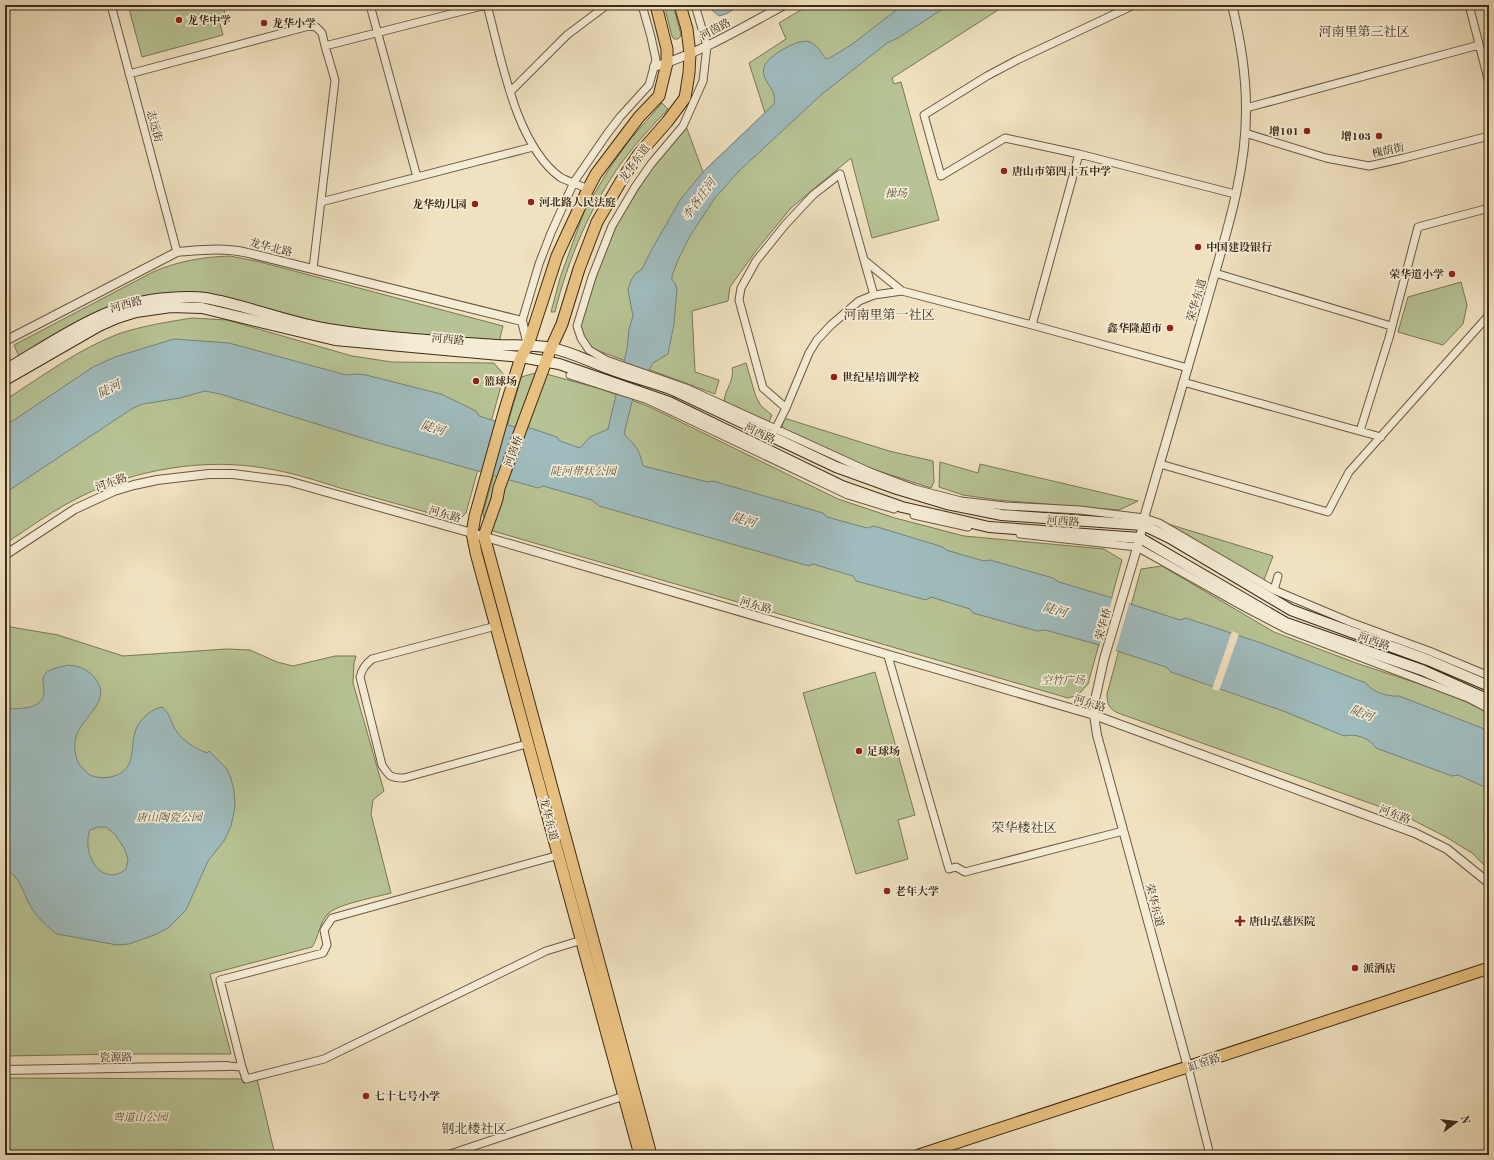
<svg xmlns="http://www.w3.org/2000/svg" width="1494" height="1160" font-family="'Old Standard TT','Noto Serif SC',serif">
<style>
.green{fill:#b7c394;stroke:#7a7756}
.water{fill:#9fbbbd;stroke:#78817b;fill-rule:evenodd}
.pier{fill:#f0e1c0}
.lines{fill:none;stroke-linecap:round;stroke-linejoin:round}
.minor-casing{stroke:#6a5841;stroke-width:9}
.tertiary-casing{stroke:#6a5841;stroke-width:10}
.secondary-casing{stroke:#3d2b17;stroke-width:12}
.primary-casing{stroke:#3d2b17;stroke-width:13}
.minor{stroke:#f5ecd6;stroke-width:7}
.tertiary{stroke:#f5ecd6;stroke-width:8}
.secondary{stroke:#f5ecd6;stroke-width:10}
.primary{stroke:#e8c080;stroke-width:11}
.poi-dot{fill:#8f2418;stroke:#f5ecd6;stroke-width:1.5}
.labels{text-anchor:middle;stroke-width:3.5;stroke-linejoin:round;paint-order:stroke}
.poi-label{font-size:11px;font-weight:bold;fill:#3d2b17;stroke:#f5ecd6;text-anchor:start}
.street-label{font-size:11px;fill:#3d2b17;stroke:#f5ecd6}
.park-label{font-size:11px;font-style:italic;fill:#5c5136;stroke:#f5ecd6}
.water-label{font-size:12px;font-style:italic;fill:#564f40;stroke:#f5ecd6}
.quarter-label{font-size:13px;fill:#3d2b17;stroke:#f5ecd6}
</style>
<rect width="100%" height="100%" fill="#f0e1c0"/>
<filter id="stains"><feTurbulence type="fractalNoise" baseFrequency=".005" numOctaves="4"/><feColorMatrix values="0 0 0 0 .2 0 0 0 0 .09 0 0 0 0 .02 0 0 0 .5 -.17"/></filter>
<radialGradient id="worn" r=".72"><stop offset=".6" stop-color="#630" stop-opacity="0"/><stop offset="1" stop-color="#630" stop-opacity=".3"/></radialGradient>
<path class="green" d="M128 5H223L225 14 218 16 223 35 142 57Z
M664 5H673L681 34 680 37 678 39H674L672 36Z
M809 5H1006L892 78 894 84 901 82 939 220 872 238 851 158 791 208 758 248 730 287 728 301 692 311 695 372 719 380 715 394 588 347 580 328 604 252 618 222 655 163 686 126 703 172 765 113 749 63 786 39 779 23Z
M662 103 668 109C652 126 636 143 622 162 590 207 568 259 555 312H551L560 278 585 209 611 166 628 142Z
M230 256 260 262 503 326 499 342 383 335 336 327 243 302 188 294 20 359 14 345 153 272C178 261 203 257 230 256Z
M1461 282 1467 305 1463 324 1443 345 1398 332 1408 297Z
M192 318 227 320 352 356 392 362 494 363 504 375 466 513 460 519H451C414 509 377 498 340 488 315 480 290 472 264 468 205 458 136 469 82 496 55 509 30 527 5 544V400C41 377 77 350 118 334 142 326 167 322 192 318Z
M746 363 756 397 761 406 772 415 769 422 724 401C725 390 735 379 732 368Z
M539 372 601 389 650 407 838 499 895 518 964 536 1104 549 1122 560 1088 684 1078 695 1068 698 493 531 485 523 483 513 521 377Z
M784 418 889 451 933 461 934 482 931 488 869 468 782 428Z
M940 462 978 473 980 464 1138 501 1119 510 997 500 963 495 939 487Z
M1165 523 1273 556 1264 580 1164 525Z
M1162 566 1274 632 1356 663 1450 694 1489 713V870L1472 853 1446 837 1403 815 1118 713C1109 709 1107 704 1107 694L1141 569Z
M5 626 58 635 123 656 227 649 250 650 277 662 293 666 335 656H356L354 663 353 683 384 791 373 800 371 814 391 893C377 897 338 904 329 913 319 922 319 937 312 947L210 974 231 1054H119L5 1056Z
M875 672 915 815 898 820 908 859 856 874 803 693Z
M5 1078 257 1079 275 1155H5Z"/>
<path class="water" d="M710 5H741L726 14 719 16 713 11Z
M903 5H949L898 38 887 43 821 95 739 171 715 198 690 236 678 260 672 276V280L675 283 677 289 674 324 668 354 653 363 633 398 624 434C636 447 639 448 643 466L708 482 713 481 823 513 827 517 867 528 874 526 943 547 946 550 984 561 990 560 1053 578 1059 582 1109 597 1180 620 1186 618 1261 643 1366 683C1372 692 1388 697 1399 696L1482 728 1489 735V789L1458 775 1452 776 1376 748C1370 738 1355 733 1344 736L1283 711 1171 672 1166 667 1096 644 1045 630 1037 631 973 613 970 609 931 597 926 600 856 581 853 576 813 564 809 566 599 506 592 500 543 486 538 488 375 442 220 394 205 391 180 398 143 404 133 408 5 493V426L93 367 115 357 174 339 229 343 346 375 356 374 366 375 441 394 476 411 479 416 518 428 524 426 557 437 560 441 580 448 590 437 608 429 627 349 629 329 633 316 628 290 631 280 636 273 642 269 651 251 680 200 703 172 774 104C778 88 760 82 764 67 767 56 800 37 810 42 817 45 821 52 825 58L828 59 851 45Z
M68 665C79 666 87 669 94 677 113 699 86 714 78 732 74 740 74 747 76 756 77 763 84 771 90 775 96 778 104 778 111 777 134 771 131 755 134 736 136 723 148 710 162 707 170 713 170 721 175 729 182 741 195 748 207 753L209 751 226 768 231 778 234 791 235 807 231 826 224 841 208 861 186 910 168 928 157 934 129 944 117 945 57 934C47 927 38 918 31 907 24 895 19 874 5 869V709C18 708 43 711 44 692 44 686 41 680 45 674 50 668 61 667 68 665ZM98 827H106L115 834 124 848 128 859 126 869C101 889 81 853 90 830Z"/>
<path class="pier" d="M1113 596 1130 601 1115 653 1099 648Z
M1232 631 1239 634 1219 691 1212 689Z"/>
<g class="lines">
<g class="minor-casing">
<path id="minor" d="M111 5 177 252
M370 5 417 177
M487 5C501 56 515 144 560 177 566 181 580 185 588 189
M695 5 707 46 703 81 683 126 651 164 635 187 612 226 592 277 577 326 581 338 589 350 606 360 686 388 870 472 915 489 961 501 1005 506 1080 510 1144 518 1159 523 1274 590 1350 622 1429 651 1489 676
M1134 5 1017 60 987 76 924 115 941 176 1005 138 1079 154 1235 194
M1469 5 1489 83
M129 74 309 26 316 27 322 33 325 46 486 5
M510 92 567 35 607 5
M1246 108 1479 45
M1245 133 1326 158 1369 166 1404 158 1489 136
M321 202 533 147
M1487 208 1489 217
M864 260 874 295
M313 269 335 80 325 46
M1215 273 1391 326
M522 321 539 264 551 233 574 182 607 134 620 117 649 85 656 60 651 37 642 5
M1032 325 1079 154
M570 375 648 400 848 495 894 509
M1183 382 1381 437
M786 408 763 388 739 300 741 288 756 261 785 225 813 195 840 174 864 260 902 291 1032 325 1188 368
M775 430 786 408 809 353 817 340 831 325 859 301 874 295 902 291
M1360 431 1389 338 1418 227 1489 208
M1160 464 1328 512 1349 472 1489 315
M914 515 968 527
M1020 534 1137 547 1244 607 1286 629 1468 698 1489 709
M1274 590 1278 576
M496 626 372 659C365 665 362 669 360 677L382 765C389 776 390 778 404 778L523 745 528 743
M888 656 949 869 956 867 965 872 1123 831
M227 1066 242 1067 220 980 323 953 327 945 324 930 332 918 559 855
M242 1067 246 1079 324 1059 546 951 582 940
M1188 1067 1210 1155
M447 1155 624 1096"/>
</g>
<g class="tertiary-casing">
<path id="tertiary" d="M654 67C700 53 742 28 784 5
M5 341 177 252C201 250 225 247 248 253L522 321 528 345
M5 555 75 509 114 491 134 485 157 480 209 474H233L288 481 472 533 1094 715 1415 833 1447 849 1489 883
M1188 1067 1097 735 1094 715 1095 700 1104 659 1140 538 1144 518C1164 448 1185 378 1205 308 1223 243 1247 175 1246 107 1246 73 1240 38 1232 5
M5 1070 227 1066"/>
</g>
<g class="secondary-casing">
<path id="secondary" d="M5 370C55 341 107 302 167 298 178 297 193 296 205 298 247 305 286 322 328 329 383 338 439 341 495 345 514 346 532 344 551 348 572 352 590 362 610 369 631 377 652 382 673 390L836 467 897 489 947 504 1002 515 1143 525 1170 538 1291 610 1428 660 1489 686
M5 380 99 326 117 318 136 312 171 307 202 308 335 340 521 357 559 364 669 402 842 486 902 507 989 527 1140 538 1286 623 1422 670 1489 700"/>
</g>
<g class="primary-casing">
<path id="primary" d="M640 1155 476 553 472 533 475 516 505 409 521 357 528 345 557 256 588 189 596 174 639 117 659 96 667 63V49L656 5
M651 1155 484 536 497 499 499 488 551 348 562 324 579 269 597 222 621 181 638 155 667 122 685 98 689 73 690 54 687 29 680 5
M919 1155 1489 968"/>
</g>
<use href="#minor" class="minor"/>
<use href="#tertiary" class="tertiary"/>
<use href="#secondary" class="secondary"/>
<use href="#primary" class="primary"/>
</g>
<g class="poi-dot">
<circle cx="179" cy="20" r="4"/>
<circle cx="264" cy="23" r="4"/>
<circle cx="1307" cy="131" r="4"/>
<circle cx="1379" cy="136" r="4"/>
<circle cx="1004" cy="171" r="4"/>
<circle cx="531" cy="202" r="4"/>
<circle cx="475" cy="204" r="4"/>
<circle cx="1198" cy="247" r="4"/>
<circle cx="1452" cy="274" r="4"/>
<circle cx="1170" cy="328" r="4"/>
<circle cx="834" cy="377" r="4"/>
<circle cx="476" cy="381" r="4"/>
<circle cx="859" cy="751" r="4"/>
<circle cx="887" cy="891" r="4"/>
<path d="M1238 915h4v4h4v4h-4v4h-4v-4h-4v-4h4z"/>
<circle cx="1355" cy="968" r="4"/>
<circle cx="366" cy="1096" r="4"/>
</g>
<g class="labels">
<g class="poi-label">
<text x="187" y="24">龙华中学</text>
<text x="272" y="27">龙华小学</text>
<text x="1299" y="135" text-anchor="end">增101</text>
<text x="1371" y="140" text-anchor="end">增103</text>
<text x="1012" y="175">唐山市第四十五中学</text>
<text x="539" y="206">河北路人民法庭</text>
<text x="467" y="208" text-anchor="end">龙华幼儿园</text>
<text x="1206" y="251">中国建设银行</text>
<text x="1444" y="278" text-anchor="end">荣华道小学</text>
<text x="1162" y="332" text-anchor="end">鑫华隆超市</text>
<text x="842" y="381">世纪星培训学校</text>
<text x="484" y="385">篮球场</text>
<text x="867" y="755">足球场</text>
<text x="895" y="895">老年大学</text>
<text x="1249" y="925">唐山弘慈医院</text>
<text x="1363" y="972">派酒店</text>
<text x="374" y="1100">七十七号小学</text>
</g>
<g class="street-label">
<text transform="translate(715 29) rotate(-28)" y="4">河茵路</text>
<text transform="translate(155 126) rotate(75)" y="4">志远街</text>
<text transform="translate(1388 150) rotate(-13)" y="4">槐荫街</text>
<text transform="translate(634 163) rotate(-54)" y="4">龙华东道</text>
<text transform="translate(271 247) rotate(14)" y="4">龙华北路</text>
<text transform="translate(1196 300) rotate(-74)" y="4">荣华东道</text>
<text transform="translate(126 304) rotate(-15)" y="4">河西路</text>
<text transform="translate(448 339) rotate(5)" y="4">河西路</text>
<text transform="translate(760 433) rotate(26)" y="4">河西路</text>
<text transform="translate(513 451) rotate(-70)" y="4">河茵桥</text>
<text transform="translate(111 482) rotate(-19)" y="4">河东路</text>
<text transform="translate(445 514) rotate(16)" y="4">河东路</text>
<text transform="translate(1063 521) rotate(4)" y="4">河西路</text>
<text transform="translate(756 605) rotate(16)" y="4">河东路</text>
<text transform="translate(1103 624) rotate(-74)" y="4">荣华桥</text>
<text transform="translate(1374 641) rotate(19)" y="4">河西路</text>
<text transform="translate(1090 703) rotate(17)" y="4">河东路</text>
<text transform="translate(1395 814) rotate(20)" y="4">河东路</text>
<text transform="translate(549 819) rotate(75)" y="4">龙华东道</text>
<text transform="translate(1155 905) rotate(75)" y="4">荣华东道</text>
<text transform="translate(116 1057) rotate(-1)" y="4">瓷源路</text>
<text transform="translate(1204 1062) rotate(-18)" y="4">缸窑路</text>
</g>
<g class="park-label">
<text x="896" y="197">操场</text>
<text x="583" y="475">陡河带状公园</text>
<text x="1063" y="684">空竹广场</text>
<text x="169" y="821">唐山陶瓷公园</text>
<text x="140" y="1121">弯道山公园</text>
</g>
<g class="water-label">
<text transform="translate(699 199) rotate(-54)" y="4">李各庄河</text>
<text transform="translate(109 389) rotate(-27)" y="4">陡河</text>
<text transform="translate(433 428) rotate(17)" y="4">陡河</text>
<text transform="translate(744 520) rotate(16)" y="4">陡河</text>
<text transform="translate(1055 610) rotate(16)" y="4">陡河</text>
<text transform="translate(1362 713) rotate(21)" y="4">陡河</text>
</g>
<g class="quarter-label">
<text x="1364" y="36">河南里第三社区</text>
<text x="889" y="319">河南里第一社区</text>
<text x="1024" y="832">荣华楼社区</text>
<text x="474" y="1133">钢北楼社区</text>
</g>
</g>
<rect width="1494" height="1160" fill="none" stroke="#f0e1c0" stroke-width="20"/>
<rect x="6" y="6" width="1482" height="1148" fill="none" stroke="#3d2b17" stroke-width="2"/>
<rect x="10" y="10" width="1474" height="1140" fill="none" stroke="#3d2b17"/>
<g transform="translate(1456 1122) rotate(75)" stroke="#f5ecd6" stroke-width="3" paint-order="stroke">
<path d="M0-3L7 15L0 10L-7 15Z" fill="#3d2b17"/>
<text y="-6" font-size="11" font-weight="bold" text-anchor="middle" fill="#3d2b17">N</text>
</g>
<rect width="100%" height="100%" filter="url(#stains)"/>
<rect width="100%" height="100%" fill="url(#worn)"/>
</svg>
